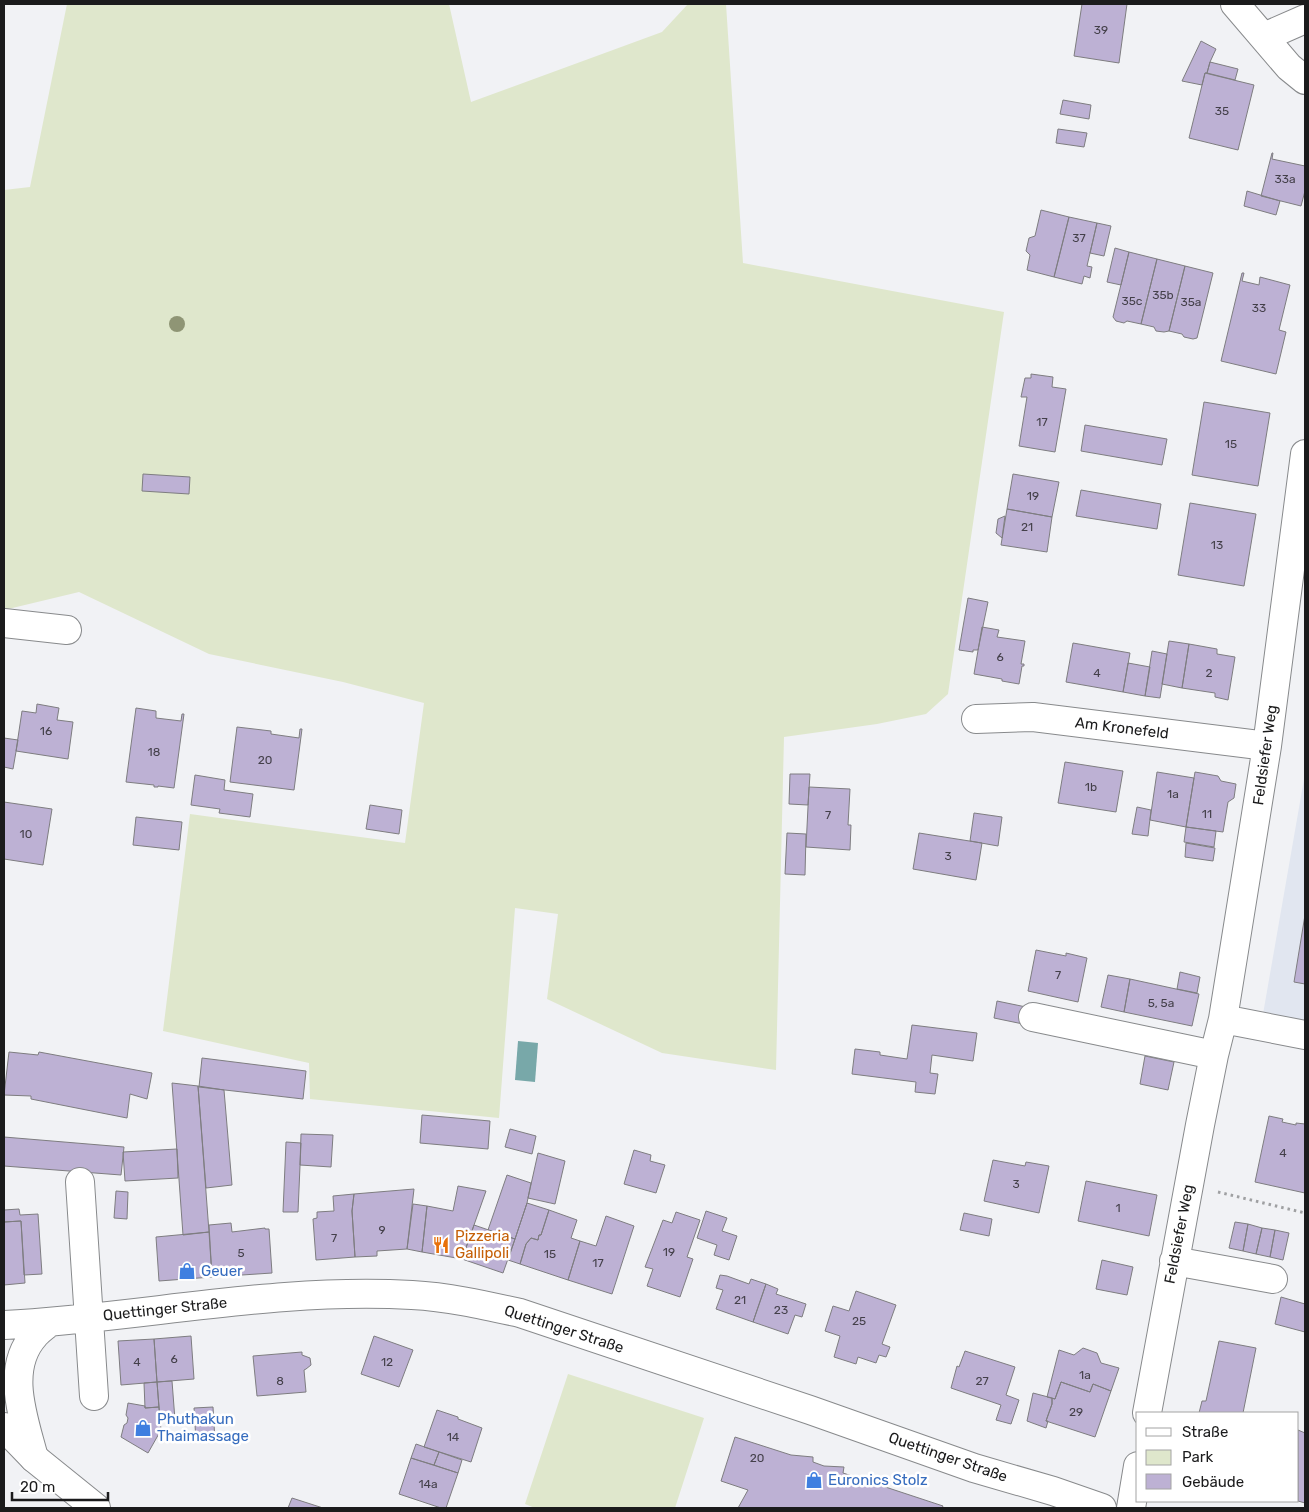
<svg xmlns="http://www.w3.org/2000/svg" width="1309" height="1512" font-family="Rubik,sans-serif">
<style>
.built{fill:#e1e6f0}
.green{fill:#dfe7cc}
.water{fill:#78a8a9}
.building{fill:#bdb1d4;stroke:#7e7d80}
.lines{fill:none;stroke-linecap:round;stroke-linejoin:round}
.minor-casing{stroke:#888a8c;stroke-width:30}
.major-casing{stroke:#888a8c;stroke-width:30}
.path{stroke:#9fa0a2;stroke-width:3;stroke-dasharray:2.5 4;stroke-linecap:butt}
.minor{stroke:#fff;stroke-width:28}
.major{stroke:#fff;stroke-width:28}
.tree{fill:#8f9575}
.labels{text-anchor:middle;stroke-width:5;stroke-linejoin:round;paint-order:stroke}
.number-label{font-size:12px;fill:#44404a}
.street-label{font-size:15px;fill:#1b1b1c;stroke:#fff}
.food-label{font-size:15px;fill:#c56008;stroke:#fff;text-anchor:start}
.shop-label{font-size:15px;fill:#366cbe;stroke:#fff;text-anchor:start}
</style>
<rect width="100%" height="100%" fill="#f1f2f5"/>
<path class="built" d="M1304 779H1305V1023L1263 1014Z"/>
<path class="green" d="M67 4H449L471 102 662 32 688 4H726L743 263 1004 312 948 694 926 714 877 724 784 737 776 1070 662 1053 547 999 558 914 515 908 499 1118 310 1099 309 1063 163 1031 190 814 405 843 424 703 343 682 209 654 79 592 4 610V190L30 187Z
M568 1374 704 1418 675 1508H535L525 1504Z"/>
<path class="water" d="M518 1041 538 1043 535 1082 515 1080Z"/>
<path class="building" d="M1082 4H1127L1119 63 1074 56Z
M1201 41 1216 49 1210 62 1207 73H1205L1202 85 1182 81Z
M1210 62 1238 69 1235 80 1207 73Z
M1205 73 1254 85 1238 150 1189 138Z
M1063 100 1091 105 1089 119 1060 114Z
M1058 129 1087 133 1084 147 1056 143Z
M1272 153H1273L1272 159 1305 166V191L1301 206 1261 196Z
M1247 191 1280 201 1276 215 1244 206Z
M1041 210 1069 217 1054 277 1027 270 1030 255 1026 251 1029 238 1035 236Z
M1069 217 1097 223 1087 266 1092 267 1090 278 1084 276 1082 284 1054 277Z
M1097 223 1111 226 1104 256 1090 253Z
M1115 248 1129 252 1121 285 1107 282Z
M1129 252 1157 259 1141 324 1127 321 1124 323 1116 321 1113 317Z
M1157 259 1185 266 1169 331 1164 332 1156 331 1154 327 1141 324Z
M1185 266 1213 273 1197 338 1193 339 1184 337 1182 334 1169 331Z
M1242 273H1244L1242 281 1259 285 1260 277 1290 285 1279 330 1286 332 1276 374 1221 361Z
M1031 374 1053 377 1052 387 1066 389 1055 452 1019 446 1027 397H1021L1025 378H1031Z
M1204 402 1270 413 1258 486 1192 475Z
M1085 425 1167 439 1162 465 1081 451Z
M143 474 190 477 189 494 142 491Z
M1013 474 1059 482 1052 517 1007 509Z
M1081 490 1161 504 1157 529 1076 516Z
M1190 503 1256 514 1244 586 1178 575Z
M1007 509 1052 517 1047 552 1001 545Z
M1005 516 1002 538 996 533 998 519Z
M968 598 988 602 978 650H973V652L959 650Z
M982 627 999 630 997 637 1025 641 1021 664H1024V666H1022L1019 684 1002 681V679L974 674Z
M1169 641 1189 644 1182 688 1162 684Z
M1073 643 1130 653 1123 692 1066 682Z
M1189 644 1217 649V654L1235 657 1228 700 1215 697V693L1182 688Z
M1152 651 1167 654 1160 698 1145 696Z
M1128 663 1150 667 1145 696 1123 692Z
M37 704 59 708 57 720 73 722 68 759 16 751 22 711 36 713Z
M136 708 156 711V718L181 721 182 714H184L174 788 158 786V787H154V785L126 782Z
M237 727 271 731V734L299 738 300 729H302L294 790 230 782Z
M4 738 18 740 13 769 4 767Z
M1065 762 1123 771 1116 812 1058 803Z
M1157 772 1194 778 1186 827 1150 820Z
M1195 772 1218 776 1221 781 1236 784 1234 798 1228 802 1223 832 1186 827Z
M790 774H810L808 805 789 804Z
M195 775 225 780 224 790 253 794 250 817 219 813 220 809 191 805Z
M809 787 850 789 848 825H851L850 850 806 847Z
M4 802 52 809 43 865 4 859Z
M370 805 402 810 399 834 366 829Z
M1137 807 1151 810 1148 836 1132 834Z
M974 813 1002 817 998 846 970 841Z
M136 817 182 822 179 850 133 845Z
M1186 827 1216 831 1214 847 1184 842Z
M787 833 806 834 805 875 785 874Z
M919 833 982 843 976 880 913 869Z
M1186 843 1215 848 1213 861 1185 857Z
M1305 915V984L1294 982Z
M1036 950 1066 956V953L1087 958 1078 1002 1028 991Z
M1180 972 1200 977 1197 993 1177 989Z
M1108 975 1130 979 1124 1012 1101 1007Z
M1130 979 1199 994 1192 1026 1124 1012Z
M997 1001 1026 1007 1023 1024 994 1018Z
M912 1025 977 1033 973 1061 932 1055 930 1073 938 1074 935 1094 915 1092 916 1082 852 1074 855 1049 880 1052V1055L907 1059Z
M9 1052 38 1055 39 1052 152 1073 147 1099 130 1094 127 1118 31 1099V1096L4 1095Z
M1145 1056 1174 1062 1168 1090 1140 1084Z
M202 1058 306 1071 303 1099 199 1087Z
M172 1083 198 1086 209 1232 183 1235Z
M198 1086 224 1090 232 1185 206 1188Z
M422 1115 490 1121 488 1149 420 1143Z
M1269 1116 1283 1119 1282 1122 1296 1125V1123L1305 1124V1193L1255 1182Z
M510 1129 536 1136 532 1154 505 1147Z
M301 1134 333 1135 331 1167 300 1165Z
M4 1137 124 1147 121 1175 4 1166Z
M286 1142 301 1143 298 1212H283Z
M177 1149 178 1178 125 1181 123 1152Z
M634 1150 651 1155 650 1161 665 1165 656 1193 624 1184Z
M538 1153 565 1161 555 1204 528 1198Z
M993 1160 1025 1166 1026 1162 1049 1166 1039 1213 984 1201Z
M507 1175 531 1183 527 1203 515 1239 488 1230Z
M1086 1181 1157 1195 1149 1236 1078 1221Z
M458 1186 486 1191 462 1259 422 1252 427 1206 453 1211Z
M414 1189 407 1249 377 1251V1256L355 1257 352 1211 354 1194Z
M116 1191 128 1192 127 1219 114 1218Z
M354 1194 352 1211 355 1257 316 1260 313 1219 317 1218V1212L334 1211 333 1196Z
M527 1203 549 1210 541 1235H539L538 1240 531 1238 526 1244 520 1264 508 1260Z
M413 1204 427 1206 422 1252 407 1249Z
M19 1209 20 1215 38 1214 42 1274 24 1275 21 1221 4 1222V1210Z
M549 1210 577 1220 571 1238 580 1241 568 1280 520 1264 526 1244 531 1238 538 1240 539 1235H541Z
M706 1211 727 1218 722 1231 737 1236 729 1260 714 1255 717 1245 697 1238Z
M676 1212 700 1220 687 1257 693 1259 680 1297 647 1286 653 1269 645 1267 663 1220 672 1223Z
M964 1213 992 1219 989 1236 960 1230Z
M606 1216 634 1226 612 1294 568 1280 580 1241 596 1246Z
M21 1221 25 1283 4 1285V1222Z
M1235 1222 1248 1224 1243 1251 1229 1248Z
M231 1223 232 1232 265 1228V1229H269L272 1273 212 1277 209 1225Z
M1248 1224 1262 1228 1256 1254 1243 1251Z
M474 1225 515 1239 503 1273 462 1259Z
M1262 1228 1275 1230 1270 1257 1256 1254Z
M1275 1230 1289 1233 1283 1260 1270 1257Z
M209 1232 212 1277 159 1281 156 1237Z
M1102 1260 1133 1267 1127 1295 1096 1289Z
M720 1275 727 1276 749 1284 751 1279 766 1284 753 1322 716 1309 723 1290 716 1288Z
M766 1284 778 1289 776 1294 806 1304 802 1317 795 1315 788 1334 753 1322Z
M856 1291 896 1305 882 1344 890 1347 886 1357 879 1355 876 1363 858 1357 856 1364 834 1357 840 1336 825 1331 833 1306 849 1311Z
M1281 1297 1305 1304V1332L1275 1324Z
M191 1336 194 1379 157 1382 154 1339Z
M374 1336 413 1350 399 1387 361 1374Z
M154 1339 157 1382 121 1385 118 1341Z
M1219 1341 1256 1348 1243 1413H1199L1202 1401H1206Z
M1083 1348 1097 1353 1101 1363 1119 1368 1111 1391 1093 1384 1090 1392 1061 1382 1055 1399 1047 1397 1059 1350 1074 1355Z
M965 1351 1015 1367 1006 1395 1019 1400 1011 1424 996 1420 1001 1405 951 1388 957 1366 959 1367Z
M302 1352V1355L310 1358 311 1365 306 1369 304 1370 306 1392 257 1396 253 1356Z
M172 1381 175 1420 160 1421 157 1382Z
M157 1382 159 1407 145 1408 144 1383Z
M1061 1382 1090 1392 1093 1384 1111 1391 1095 1437 1046 1421 1052 1404V1398L1055 1399Z
M1033 1393 1052 1398V1404L1046 1421H1048L1046 1428 1027 1421Z
M128 1403 145 1406V1408L159 1407 161 1430 148 1453 121 1437 124 1425 127 1423 128 1418 126 1415Z
M213 1407 215 1441H196L194 1408Z
M437 1410 458 1417V1419L482 1428 471 1462 424 1447Z
M1298 1430 1305 1433V1503L1298 1501Z
M735 1437 791 1455 813 1457V1462L824 1466 844 1467 843 1473 943 1506 942 1508H738L748 1490 721 1481Z
M416 1444 439 1452 434 1465 411 1458Z
M439 1452 462 1460 458 1473 434 1465Z
M411 1458 458 1473 446 1508H441L399 1494Z
M292 1498 323 1508H288Z"/>
<g class="lines">
<g class="minor-casing">
<path id="minor" d="M1235 4 1289 67 1305 80
M1264 37 1305 19
M4 623 67 630
M976 719 1033 717 1267 746
M1033 1017 1214 1055
M1223 1019 1305 1035
M80 1182 94 1396
M1174 1261 1273 1279
M4 1325C140 1318 275 1287 412 1295 449 1297 484 1305 520 1313L810 1410 974 1468 1053 1491 1102 1508
M1147 1413 1200 1125 1214 1055 1223 1019 1267 746 1305 454
M34 1458C24 1419 4 1369 35 1335 39 1330 45 1326 50 1322
M1131 1508 1138 1466"/>
</g>
<g class="major-casing">
<path id="major" d="M4 1427 34 1458 96 1508"/>
</g>
<path class="path" d="M1218 1192 1305 1213"/>
<use href="#minor" class="minor"/>
<use href="#major" class="major"/>
</g>
<circle class="tree" cx="177" cy="324" r="8"/>
<defs>
<g id="restaurant-bare" transform="scale(1.35)"><path d="M-5-6h1v4h1v-4h1v4h1v-4h1v5L-1.5 .5V6h-2V.5L-5-1ZM5-6V6H3V1.5H1.5Q1.5-4 5-6Z" fill="#e8710a" stroke="#fff" stroke-width="2.5" paint-order="stroke"/></g>
<g id="shop-bare" transform="scale(1.35)"><path d="M-5-2.5h2.3a2.7 3.5 0 0 1 5.4 0H5L5.5 6h-11ZM-1.5-2.5h3a1.5 2.3 0 0 0-3 0Z" fill="#3f7fe0" stroke="#fff" stroke-width="2.5" paint-order="stroke"/></g>
</defs>
<g fill-rule="evenodd">
<use href="#restaurant-bare" x="441" y="1245"/>
<use href="#shop-bare" x="187" y="1271"/>
<use href="#shop-bare" x="143" y="1428"/>
<use href="#shop-bare" x="814" y="1480"/>
</g>
<g class="labels">
<g class="number-label">
<text x="1101" y="34">39</text>
<text x="1222" y="115">35</text>
<text x="1285" y="183">33a</text>
<text x="1079" y="242">37</text>
<text x="1163" y="299">35b</text>
<text x="1132" y="305">35c</text>
<text x="1191" y="306">35a</text>
<text x="1259" y="312">33</text>
<text x="1042" y="426">17</text>
<text x="1231" y="448">15</text>
<text x="1033" y="500">19</text>
<text x="1027" y="531">21</text>
<text x="1217" y="549">13</text>
<text x="1000" y="661">6</text>
<text x="1097" y="677">4</text>
<text x="1209" y="677">2</text>
<text x="46" y="735">16</text>
<text x="154" y="756">18</text>
<text x="265" y="764">20</text>
<text x="1091" y="791">1b</text>
<text x="1173" y="798">1a</text>
<text x="1207" y="818">11</text>
<text x="828" y="819">7</text>
<text x="26" y="838">10</text>
<text x="948" y="860">3</text>
<text x="1058" y="979">7</text>
<text x="1161" y="1007">5, 5a</text>
<text x="1283" y="1157">4</text>
<text x="1016" y="1188">3</text>
<text x="1118" y="1212">1</text>
<text x="382" y="1234">9</text>
<text x="334" y="1242">7</text>
<text x="669" y="1256">19</text>
<text x="241" y="1257">5</text>
<text x="550" y="1258">15</text>
<text x="598" y="1267">17</text>
<text x="740" y="1304">21</text>
<text x="781" y="1314">23</text>
<text x="859" y="1325">25</text>
<text x="174" y="1363">6</text>
<text x="137" y="1366">4</text>
<text x="387" y="1366">12</text>
<text x="1085" y="1379">1a</text>
<text x="280" y="1385">8</text>
<text x="982" y="1385">27</text>
<text x="1076" y="1416">29</text>
<text x="453" y="1441">14</text>
<text x="757" y="1462">20</text>
<text x="428" y="1488">14a</text>
</g>
<g class="street-label">
<text transform="translate(1122 728) rotate(7)" y="5">Am Kronefeld</text>
<text transform="translate(1265 755) rotate(-82)" y="5">Feldsiefer Weg</text>
<text transform="translate(1179 1234) rotate(-79)" y="5">Feldsiefer Weg</text>
<text transform="translate(165 1309) rotate(-6)" y="5">Quettinger Straße</text>
<text transform="translate(564 1329) rotate(18)" y="5">Quettinger Straße</text>
<text transform="translate(948 1457) rotate(19)" y="5">Quettinger Straße</text>
</g>
<g class="food-label">
<text x="455" y="1241">Pizzeria<tspan x="455" dy="17">Gallipoli</tspan></text>
</g>
<g class="shop-label">
<text x="201" y="1276">Geuer</text>
<text x="157" y="1424">Phuthakun<tspan x="157" dy="17">Thaimassage</tspan></text>
<text x="828" y="1485">Euronics Stolz</text>
</g>
</g>
<rect width="1309" height="1512" fill="none" stroke="#1b1b1c" stroke-width="10"/>
<rect x="1136" y="1412" width="162" height="90" fill="#ffffff" stroke="#a4a4a4"/>
<rect x="1146" y="1428" width="25" height="8" fill="#ffffff" stroke="#a4a4a4"/>
<text x="1182" y="1437" font-size="15" fill="#1b1b1c">Straße</text>
<rect x="1146" y="1450" width="25" height="15" fill="#dfe7cc" stroke="#a4a4a4"/>
<text x="1182" y="1462" font-size="15" fill="#1b1b1c">Park</text>
<rect x="1146" y="1474" width="25" height="15" fill="#bdb1d4" stroke="#a4a4a4"/>
<text x="1182" y="1487" font-size="15" fill="#1b1b1c">Gebäude</text>
<path d="M12 1492v8h96v-8" fill="none" stroke="#1b1b1c" stroke-width="2.5"/>
<text x="20" y="1492" font-size="15" fill="#1b1b1c" stroke="#ffffff" stroke-width="4" paint-order="stroke">20 m</text>
</svg>
